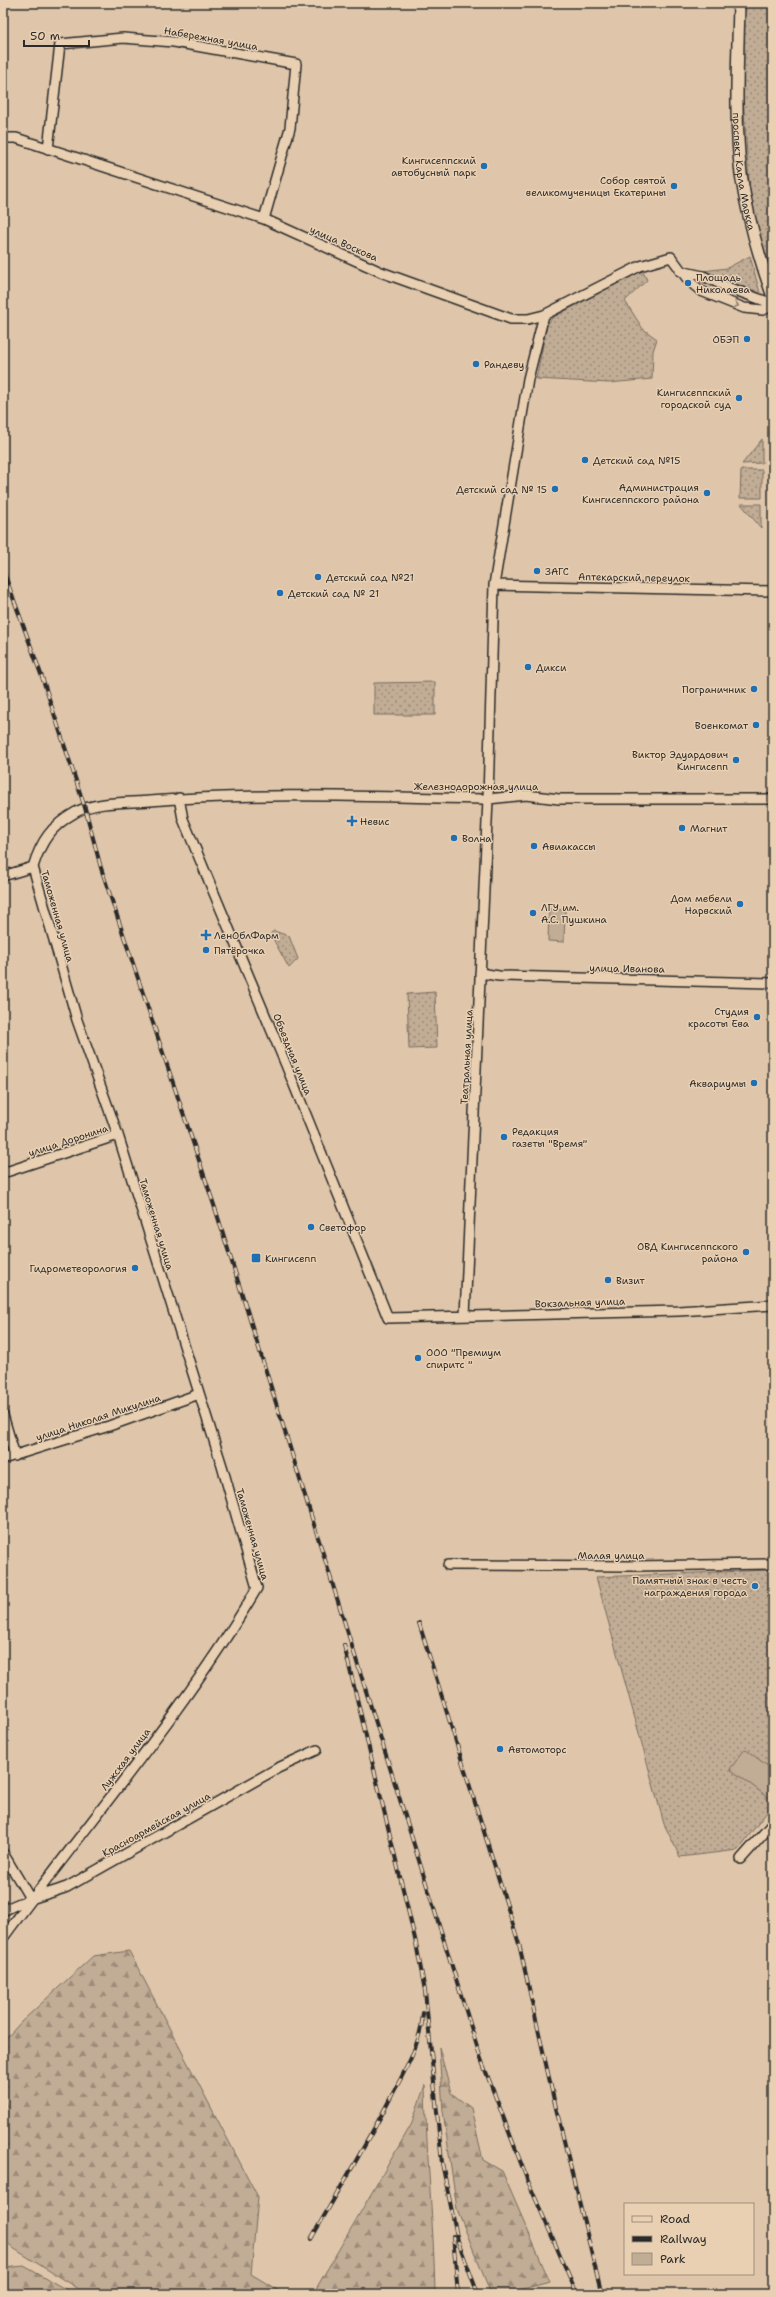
<svg xmlns="http://www.w3.org/2000/svg" width="776" height="2297" font-family="'Shantell Sans',sans-serif">
<style>
.green{fill:url(#green-dots);stroke:#766c60}
.forest{fill:url(#forest-firs);stroke:#766c60}
.pitch{fill:#c1ac95;stroke:#766c60}
.lines{fill:none;stroke-linecap:round;stroke-linejoin:round}
.minor-casing{stroke:#2b2b2b;stroke-width:12}
.major-casing{stroke:#2b2b2b;stroke-width:14}
.minor{stroke:#ead0b2;stroke-width:9}
.major{stroke:#ead0b2;stroke-width:11}
.rail-casing{stroke:#2b2b2b;stroke-width:4}
.rail{stroke:#ead0b2;stroke-width:2.5;stroke-dasharray:8;stroke-linecap:butt}
.oneway{stroke:#8a7e6e}
.poi-dot{fill:#1f6fb2;stroke:#ead0b2;stroke-width:1.5}
.labels{text-anchor:middle;stroke-width:3;stroke-linejoin:round;paint-order:stroke}
.street-label{font-size:10px;fill:#2b2b2b;stroke:#ead0b2}
.poi-label{font-size:10px;fill:#2b2b2b;stroke:#ead0b2;text-anchor:start}
</style>
<defs>
<pattern id="green-dots" width="8" height="8" patternUnits="userSpaceOnUse"><rect width="8" height="8" fill="#c1ac95"/><path d="M2 2h.1M6 6h.1" fill="none" stroke="#9d8c7a" stroke-width="1.8" stroke-linecap="round"/></pattern>
<pattern id="forest-firs" width="22" height="20" patternUnits="userSpaceOnUse"><rect width="22" height="20" fill="#c1ac95"/><path d="M5 1l3.5 6h-7zM16 11l3.5 6h-7z" fill="#9d8c7a"/></pattern>
</defs>
<rect width="100%" height="100%" fill="#dfc6aa"/>
<filter id="ink" filterUnits="userSpaceOnUse"><feTurbulence type="fractalNoise" baseFrequency=".025" numOctaves="2"/><feDisplacementMap in="SourceGraphic" scale="8" xChannelSelector="R" yChannelSelector="G"/><feConvolveMatrix kernelMatrix="1 2 1 2 8 2 1 2 1" color-interpolation-filters="sRGB"/></filter>
<g filter="url(#ink)">
<path class="green" d="M740 3H773V297L753 237 739 42Z
M750 256 760 293 703 271 727 268Z
M642 270 647 280 625 301 643 329 657 339 653 351 652 379 609 383 536 379 547 325 552 318Z
M762 439V463L742 464Z
M741 470H762V498H740Z
M741 504H761V528Z
M435 682V715H374V683Z
M274 931 289 936 298 959 289 968 272 937 271 933Z
M435 992 437 1048 409 1049 407 994Z
M769 1570 773 1576V1804L738 1850 680 1857 664 1824 596 1577Z"/>
<path class="forest" d="M129 1951 258 2197 251 2274 284 2294H86L13 2248 3 2238V2042L21 2022 93 1956Z
M439 2047 451 2093 471 2108 483 2160 502 2171 550 2282 503 2294H491L457 2209 443 2111Z
M425 2085C426 2155 434 2224 435 2294H313L411 2125Z
M24 2266 74 2294H3V2268Z"/>
<path class="pitch" d="M549 909 565 910 564 942 548 941Z
M745 1749 773 1770V1801L730 1769Z"/>
<g class="lines">
<g class="minor-casing">
<path id="minor" d="M3 138H16L264 219 381 272 511 319H528L544 315 640 266 671 257 689 281 701 291 744 308 763 310 773 306
M48 149 60 44 123 38 174 42 296 64 290 128 264 219
M680 271 703 276 727 287 773 304
M494 585 773 591
M179 798 183 819 286 1065 388 1318 678 1311 773 1305
M33 867C41 841 51 826 76 812 97 801 127 803 150 801 262 792 376 797 488 799L526 795 559 799H773
M3 876 33 867
M480 973 499 976 773 983
M3 1173 118 1135
M465 1316 488 799 494 585 528 379 544 315
M3 1415 15 1456
M3 1459 109 1426 199 1394
M448 1565 633 1566 773 1564
M3 1853 31 1900
M741 1859 773 1823
M3 1911C22 1900 45 1895 67 1887L278 1768 317 1750
M3 1938C88 1822 184 1712 257 1588L222 1466 118 1135 77 1020 33 867"/>
</g>
<g class="major-casing">
<g id="major">
<path id="s1" d="M739 3C738 59 734 117 741 174 747 216 759 257 773 297"/>
</g>
</g>
<use href="#minor" class="minor"/>
<use href="#major" class="major"/>
<g class="rail-casing">
<path id="rail" d="M3 570 42 677 85 808 101 868 216 1211 481 2059 527 2179 577 2294
M419 1623 519 1944 554 2100 601 2291
M344 1645 416 1943 425 1991 442 2163 458 2241 478 2294
M453 2236 458 2294
M311 2239C338 2191 367 2144 392 2095 406 2069 421 2043 423 2013"/>
</g>
<use href="#rail" class="rail"/>
</g>
<defs><path id="oneway-chevron" d="M-2-3.5L2.5 0L-2 3.5" fill="none" stroke-width="1.6" stroke-linecap="round" stroke-linejoin="round"/></defs>
<use class="oneway" href="#oneway-chevron" transform="translate(736 305) rotate(17)"/>
</g>
<g class="poi-dot">
<circle cx="484" cy="166" r="4"/>
<circle cx="674" cy="186" r="4"/>
<circle cx="688" cy="283" r="4"/>
<circle cx="747" cy="339" r="4"/>
<circle cx="476" cy="364" r="4"/>
<circle cx="739" cy="398" r="4"/>
<circle cx="585" cy="460" r="4"/>
<circle cx="555" cy="489" r="4"/>
<circle cx="707" cy="493" r="4"/>
<circle cx="537" cy="571" r="4"/>
<circle cx="318" cy="577" r="4"/>
<circle cx="280" cy="593" r="4"/>
<circle cx="528" cy="667" r="4"/>
<circle cx="754" cy="689" r="4"/>
<circle cx="756" cy="725" r="4"/>
<circle cx="736" cy="760" r="4"/>
<path d="M350 815h4v4h4v4h-4v4h-4v-4h-4v-4h4z"/>
<circle cx="682" cy="828" r="4"/>
<circle cx="454" cy="838" r="4"/>
<circle cx="534" cy="846" r="4"/>
<circle cx="740" cy="904" r="4"/>
<circle cx="533" cy="913" r="4"/>
<path d="M204 929h4v4h4v4h-4v4h-4v-4h-4v-4h4z"/>
<circle cx="206" cy="950" r="4"/>
<circle cx="757" cy="1017" r="4"/>
<circle cx="754" cy="1083" r="4"/>
<circle cx="504" cy="1137" r="4"/>
<circle cx="311" cy="1227" r="4"/>
<circle cx="746" cy="1252" r="4"/>
<rect x="251" y="1253" width="10" height="10" rx="2"/>
<circle cx="135" cy="1268" r="4"/>
<circle cx="608" cy="1280" r="4"/>
<circle cx="418" cy="1358" r="4"/>
<circle cx="755" cy="1586" r="4"/>
<circle cx="500" cy="1749" r="4"/>
</g>
<g class="labels">
<g class="street-label">
<text transform="translate(211 38) rotate(10)" y="4">Набережная улица</text>
<text dy="4" stroke="none"><textPath href="#s1" startOffset="169">проспект Карла Маркса</textPath></text>
<text transform="translate(344 243) rotate(24)" y="4">улица Воскова</text>
<text transform="translate(634 577) rotate(1)" y="4">Аптекарский переулок</text>
<text x="476" y="790">Железнодорожная улица</text>
<text transform="translate(58 916) rotate(74)" y="4">Таможенная улица</text>
<text transform="translate(627 968) rotate(1)" y="4">улица Иванова</text>
<text transform="translate(293 1054) rotate(68)" y="4">Объездная улица</text>
<text transform="translate(466 1057) rotate(-87)" y="4">Театральная улица</text>
<text transform="translate(68 1140) rotate(-18)" y="4">улица Доронина</text>
<text transform="translate(157 1224) rotate(73)" y="4">Таможенная улица</text>
<text transform="translate(580 1302) rotate(-2)" y="4">Вокзальная улица</text>
<text transform="translate(98 1417) rotate(-18)" y="4">улица Николая Микулина</text>
<text transform="translate(253 1534) rotate(74)" y="4">Таможенная улица</text>
<text x="611" y="1559">Малая улица</text>
<text transform="translate(125 1759) rotate(-53)" y="4">Лужская улица</text>
<text transform="translate(156 1824) rotate(-29)" y="4">Красноармейская улица</text>
</g>
<g class="poi-label">
<text x="476" y="164" text-anchor="end">Кингисеппский<tspan x="476" dy="12">автобусный парк</tspan></text>
<text x="666" y="184" text-anchor="end">Собор святой<tspan x="666" dy="12">великомученицы Екатерины</tspan></text>
<text x="696" y="281">Площадь<tspan x="696" dy="12">Николаева</tspan></text>
<text x="739" y="343" text-anchor="end">ОБЭП</text>
<text x="484" y="368">Рандеву</text>
<text x="731" y="396" text-anchor="end">Кингисеппский<tspan x="731" dy="12">городской суд</tspan></text>
<text x="593" y="464">Детский сад №15</text>
<text x="699" y="491" text-anchor="end">Администрация<tspan x="699" dy="12">Кингисеппского района</tspan></text>
<text x="547" y="493" text-anchor="end">Детский сад № 15</text>
<text x="545" y="575">ЗАГС</text>
<text x="326" y="581">Детский сад №21</text>
<text x="288" y="597">Детский сад № 21</text>
<text x="536" y="671">Дикси</text>
<text x="746" y="693" text-anchor="end">Пограничник</text>
<text x="748" y="729" text-anchor="end">Военкомат</text>
<text x="728" y="758" text-anchor="end">Виктор Эдуардович<tspan x="728" dy="12">Кингисепп</tspan></text>
<text x="360" y="825">Невис</text>
<text x="690" y="832">Магнит</text>
<text x="462" y="842">Волна</text>
<text x="542" y="850">Авиакассы</text>
<text x="732" y="902" text-anchor="end">Дом мебели<tspan x="732" dy="12">Нарвский</tspan></text>
<text x="541" y="911">ЛГУ им.<tspan x="541" dy="12">А.С. Пушкина</tspan></text>
<text x="214" y="939">ЛенОблФарм</text>
<text x="214" y="954">Пятёрочка</text>
<text x="749" y="1015" text-anchor="end">Студия<tspan x="749" dy="12">красоты Ева</tspan></text>
<text x="746" y="1087" text-anchor="end">Аквариумы</text>
<text x="512" y="1135">Редакция<tspan x="512" dy="12">газеты "Время"</tspan></text>
<text x="319" y="1231">Светофор</text>
<text x="738" y="1250" text-anchor="end">ОВД Кингисеппского<tspan x="738" dy="12">района</tspan></text>
<text x="265" y="1262">Кингисепп</text>
<text x="127" y="1272" text-anchor="end">Гидрометеорология</text>
<text x="616" y="1284">Визит</text>
<text x="426" y="1356">ООО "Премиум<tspan x="426" dy="12">спиритс "</tspan></text>
<text x="747" y="1584" text-anchor="end">Памятный знак в честь<tspan x="747" dy="12">награждения города</tspan></text>
<text x="508" y="1753">Автомоторс</text>
</g>
</g>
<rect width="776" height="2297" fill="none" stroke="#ead0b2" stroke-width="16"/>
<rect x="8" y="8" width="760" height="2281" fill="none" stroke="#2b2b2b" stroke-width="1.5" filter="url(#ink)"/>
<rect x="624" y="2203" width="130" height="72" fill="#ead0b2" stroke="#9e8e7c"/>
<rect x="632" y="2216" width="20" height="6" fill="#ead0b2" stroke="#9e8e7c"/>
<text x="660" y="2223" font-size="12" fill="#2b2b2b">Road</text>
<rect x="632" y="2236" width="20" height="6" fill="#2b2b2b" stroke="#9e8e7c"/>
<text x="660" y="2243" font-size="12" fill="#2b2b2b">Railway</text>
<rect x="632" y="2253" width="20" height="12" fill="#c1ac95" stroke="#9e8e7c"/>
<text x="660" y="2263" font-size="12" fill="#2b2b2b">Park</text>
<path d="M24 40v6h65v-6" fill="none" stroke="#2b2b2b" stroke-width="2"/>
<text x="30" y="40" font-size="12" fill="#2b2b2b" stroke="#ead0b2" stroke-width="3" paint-order="stroke">50 m</text>
</svg>
